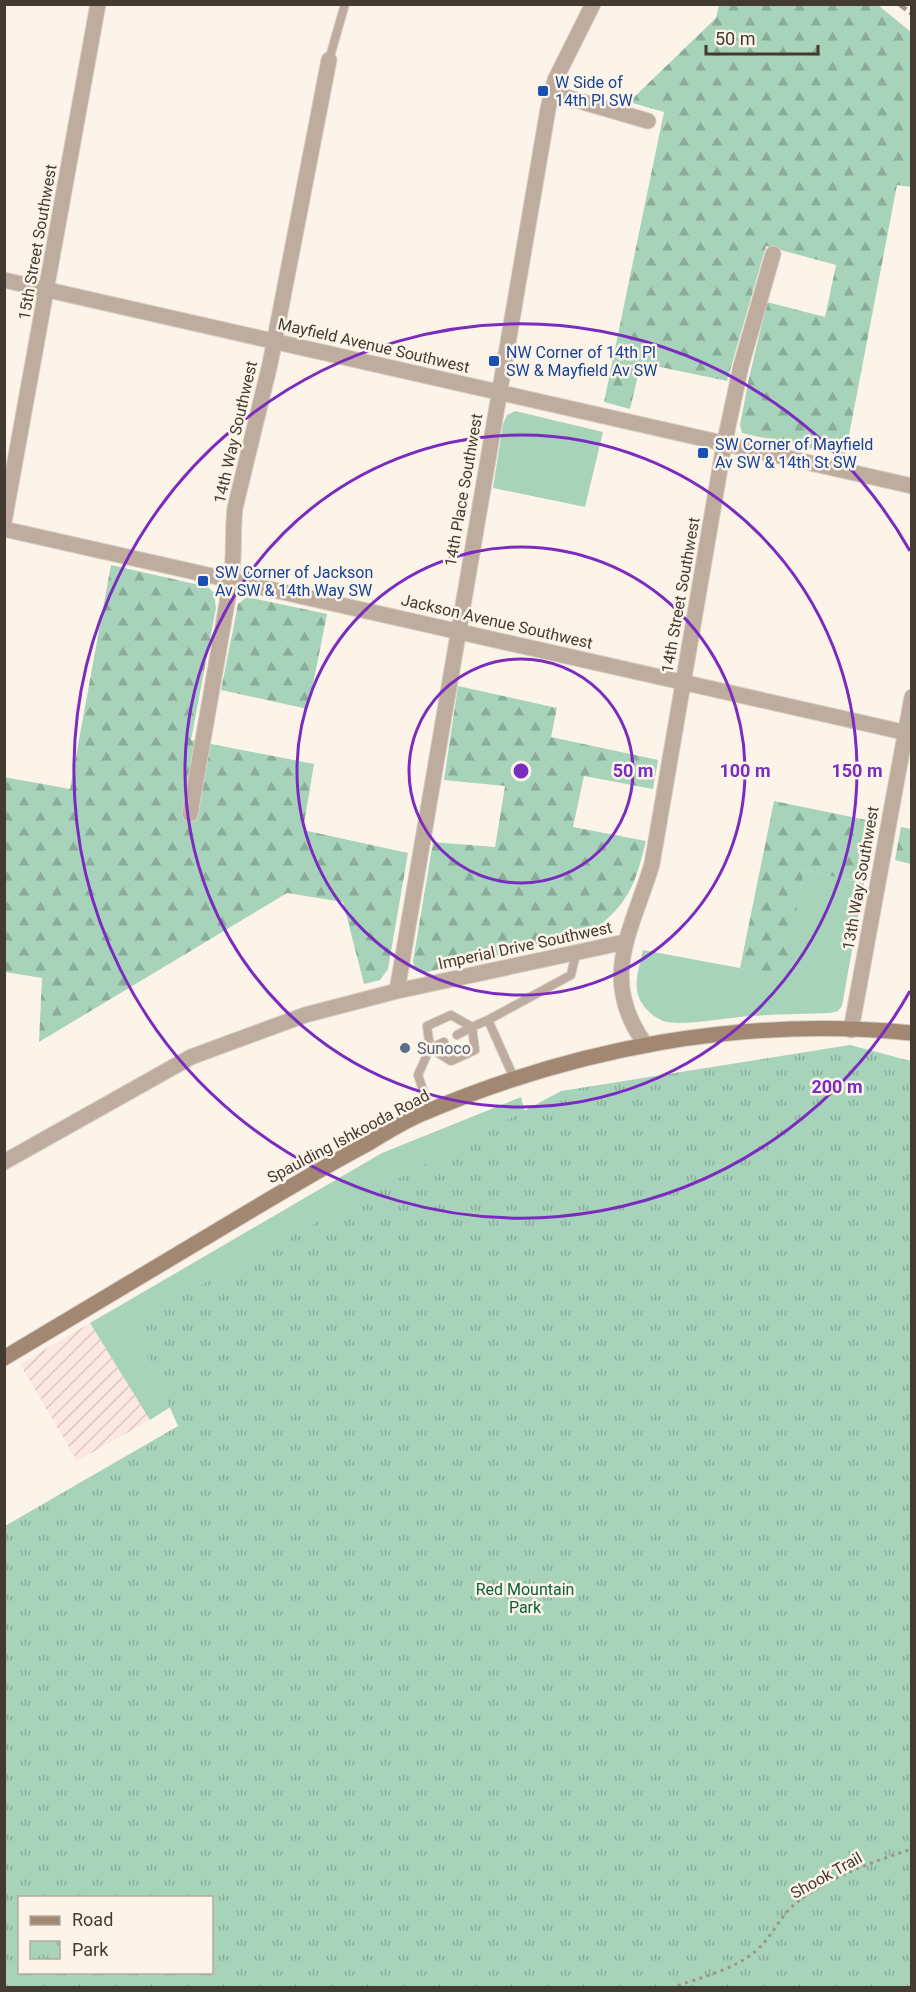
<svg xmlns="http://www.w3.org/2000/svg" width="916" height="1992" font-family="Roboto,sans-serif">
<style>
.industrial{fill:url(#industrial-furrows)}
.grass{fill:#a7d3bb}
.forest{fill:url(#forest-firs)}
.park{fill:url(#park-tufts);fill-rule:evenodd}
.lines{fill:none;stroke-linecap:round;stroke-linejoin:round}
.lane-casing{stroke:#d8cfc4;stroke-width:10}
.street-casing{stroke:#d8cfc4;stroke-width:17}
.secondary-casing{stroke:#d8cfc4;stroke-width:17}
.path{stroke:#9e958a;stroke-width:3;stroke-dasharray:3 4.5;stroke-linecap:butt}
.lane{stroke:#beac9e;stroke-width:8}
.street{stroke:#beac9e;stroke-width:15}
.secondary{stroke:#a28873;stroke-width:15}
.rail{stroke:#9e958a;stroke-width:4.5;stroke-dasharray:9 4.5;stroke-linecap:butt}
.ring{fill:none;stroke:#7b2cbf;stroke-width:3}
.transit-dot{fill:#1a4fb4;stroke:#fdf4e9;stroke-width:2}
.service-dot{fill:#5c6f8a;stroke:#fdf4e9;stroke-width:2}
.labels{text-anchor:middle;stroke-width:5;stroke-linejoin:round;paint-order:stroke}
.transit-label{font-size:16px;fill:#164399;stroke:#fdf4e9;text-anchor:start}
.street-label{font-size:16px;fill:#443b30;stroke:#fdf4e9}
.service-label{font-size:16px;fill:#4e5e75;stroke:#fdf4e9;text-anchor:start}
.park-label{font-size:16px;fill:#0a6140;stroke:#fdf4e9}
.centre{fill:#7b2cbf;stroke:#fdf4e9;stroke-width:3}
.ring-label{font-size:18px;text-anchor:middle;font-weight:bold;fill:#7b2cbf;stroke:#fdf4e9;stroke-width:5;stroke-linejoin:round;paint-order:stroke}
</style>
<defs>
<pattern id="industrial-furrows" width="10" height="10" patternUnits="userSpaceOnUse" patternTransform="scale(1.5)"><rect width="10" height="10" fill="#fce7e1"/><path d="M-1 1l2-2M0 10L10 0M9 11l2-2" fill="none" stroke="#d9c7c1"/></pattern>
<pattern id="forest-firs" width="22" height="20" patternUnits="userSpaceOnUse" patternTransform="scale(1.5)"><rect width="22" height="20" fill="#a7d3bb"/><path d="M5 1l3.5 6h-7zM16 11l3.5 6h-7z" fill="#8aac98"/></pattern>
<pattern id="park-tufts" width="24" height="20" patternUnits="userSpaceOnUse" patternTransform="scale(1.5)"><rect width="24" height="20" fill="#a7d3bb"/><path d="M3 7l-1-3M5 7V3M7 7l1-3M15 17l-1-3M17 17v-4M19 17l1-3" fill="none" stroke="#8aac98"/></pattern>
</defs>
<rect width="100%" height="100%" fill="#fdf4e9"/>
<path class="industrial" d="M90 1323 150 1420 77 1461 20 1364Z"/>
<path class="grass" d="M515 411 603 432 585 507 493 488 503 424 507 415Z
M804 870 864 883 842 1006 838 1011 830 1013C804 1014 777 1014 751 1016 730 1017 680 1027 663 1021 653 1017 641 1006 638 995 634 981 640 964 643 950L783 976Z
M521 1097 538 1163 404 1259 150 1420 90 1323 382 1153Z"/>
<path class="forest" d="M719 5H878L911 32V187L897 185 845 456 742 433 740 425 749 378 767 302 825 317 836 265 766 246 727 381 641 363 630 409 604 402 664 112 629 102 716 18Z
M111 565 208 587 214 593 216 608 191 740 314 764 303 830 408 853 388 969 380 980 364 984 343 902 287 893 39 1042 42 978 5 972 4 777 70 789Z
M247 597 327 614 308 709 221 690 238 604Z
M458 686 557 708 551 737 658 760 653 789 584 776 573 827 646 841C635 885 629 903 592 932L423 973 415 969 413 961 433 842 495 847 505 786 444 780Z
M774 801 876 822 864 883 804 870 784 977 740 968Z
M901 827 911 829V864L895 860Z"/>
<path class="park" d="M850 1045 911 1061V1987H5V1526L178 1426 132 1322 561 1091ZM20 1898H212V1972H20Z"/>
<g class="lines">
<g class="lane-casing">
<path id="lane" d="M329 60 345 4
M488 1020 571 975 576 953
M457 1035 472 1027
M444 1042 430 1048 427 1026 451 1015 472 1027
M430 1111 418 1075 430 1048 451 1061 475 1050 472 1027 488 1020 514 1078"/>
</g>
<g class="street-casing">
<path id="street" d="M552 93 648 121
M4 280 912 486
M4 522 98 4
M4 529 912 734
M190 814 231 580C235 556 232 532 235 508L270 364 329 60
M397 991 548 109 555 80 593 4
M851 1030 912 697
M645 1044C598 978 632 931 652 864L724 445 741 366 773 254
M4 1162 191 1057 305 1015 397 991 625 942"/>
</g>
<g class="secondary-casing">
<path id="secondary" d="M4 1358C88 1308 171 1258 255 1208 292 1186 329 1164 367 1144 384 1134 401 1123 419 1115 574 1048 743 1016 912 1033"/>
</g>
<path class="path" d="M671 1988C699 1978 737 1969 758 1949 773 1935 780 1916 796 1903 829 1877 872 1862 912 1849"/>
<use href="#lane" class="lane"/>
<use href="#street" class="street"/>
<use href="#secondary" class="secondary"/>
<path class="rail" d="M899 4 912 14"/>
</g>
<g class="ring">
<circle cx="521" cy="771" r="112"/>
<circle cx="521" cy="771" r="224"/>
<circle cx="521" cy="771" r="336"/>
<path d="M910 991A447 447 0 1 1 910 551"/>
</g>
<g class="transit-dot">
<rect x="537" y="85" width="12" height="12" rx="3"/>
<rect x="488" y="355" width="12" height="12" rx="3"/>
<rect x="697" y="447" width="12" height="12" rx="3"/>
<rect x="197" y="575" width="12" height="12" rx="3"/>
</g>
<circle class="service-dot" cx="405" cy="1048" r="6"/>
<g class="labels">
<g class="transit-label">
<text x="555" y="88">W Side of<tspan x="555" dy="18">14th Pl SW</tspan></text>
<text x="506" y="358">NW Corner of 14th Pl<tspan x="506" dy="18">SW &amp; Mayfield Av SW</tspan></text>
<text x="715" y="450">SW Corner of Mayfield<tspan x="715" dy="18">Av SW &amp; 14th St SW</tspan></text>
<text x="215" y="578">SW Corner of Jackson<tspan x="215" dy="18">Av SW &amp; 14th Way SW</tspan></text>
</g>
<g class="street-label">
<text transform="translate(37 242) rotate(-80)" y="6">15th Street Southwest</text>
<text transform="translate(374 345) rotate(13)" y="6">Mayfield Avenue Southwest</text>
<text transform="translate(235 432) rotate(-77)" y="6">14th Way Southwest</text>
<text transform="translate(463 490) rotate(-80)" y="6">14th Place Southwest</text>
<text transform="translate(680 595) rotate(-80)" y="6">14th Street Southwest</text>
<text transform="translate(497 621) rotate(13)" y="6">Jackson Avenue Southwest</text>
<text transform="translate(860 878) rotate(-80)" y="6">13th Way Southwest</text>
<text transform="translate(525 945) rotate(-12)" y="6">Imperial Drive Southwest</text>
<text transform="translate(348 1136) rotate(-28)" y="6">Spaulding Ishkooda Road</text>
<text transform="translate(826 1875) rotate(-29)" y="6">Shook Trail</text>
</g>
<g class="service-label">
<text x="417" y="1054">Sunoco</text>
</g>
<g class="park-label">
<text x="525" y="1595">Red Mountain<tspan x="525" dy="18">Park</tspan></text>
</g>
</g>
<circle cx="521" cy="771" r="9" class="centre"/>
<g class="ring-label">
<text x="633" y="777">50 m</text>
<text x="745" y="777">100 m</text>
<text x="857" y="777">150 m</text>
<text x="837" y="1093">200 m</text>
</g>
<rect width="916" height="1992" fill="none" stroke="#443b30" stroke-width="12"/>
<rect x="18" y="1896" width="195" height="78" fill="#fdf4e9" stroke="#b3aa9f" stroke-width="1.5"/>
<rect x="30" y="1916" width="30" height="9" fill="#a28873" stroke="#b3aa9f" stroke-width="1.5"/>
<text x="72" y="1926" font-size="18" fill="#443b30">Road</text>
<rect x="30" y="1941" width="30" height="18" fill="url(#park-tufts)" stroke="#b3aa9f" stroke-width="1.5"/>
<text x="72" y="1956" font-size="18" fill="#443b30">Park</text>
<path d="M706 45v9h112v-9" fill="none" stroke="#443b30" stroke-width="3"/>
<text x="715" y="45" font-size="18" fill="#443b30" stroke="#fdf4e9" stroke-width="4.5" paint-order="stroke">50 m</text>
</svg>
